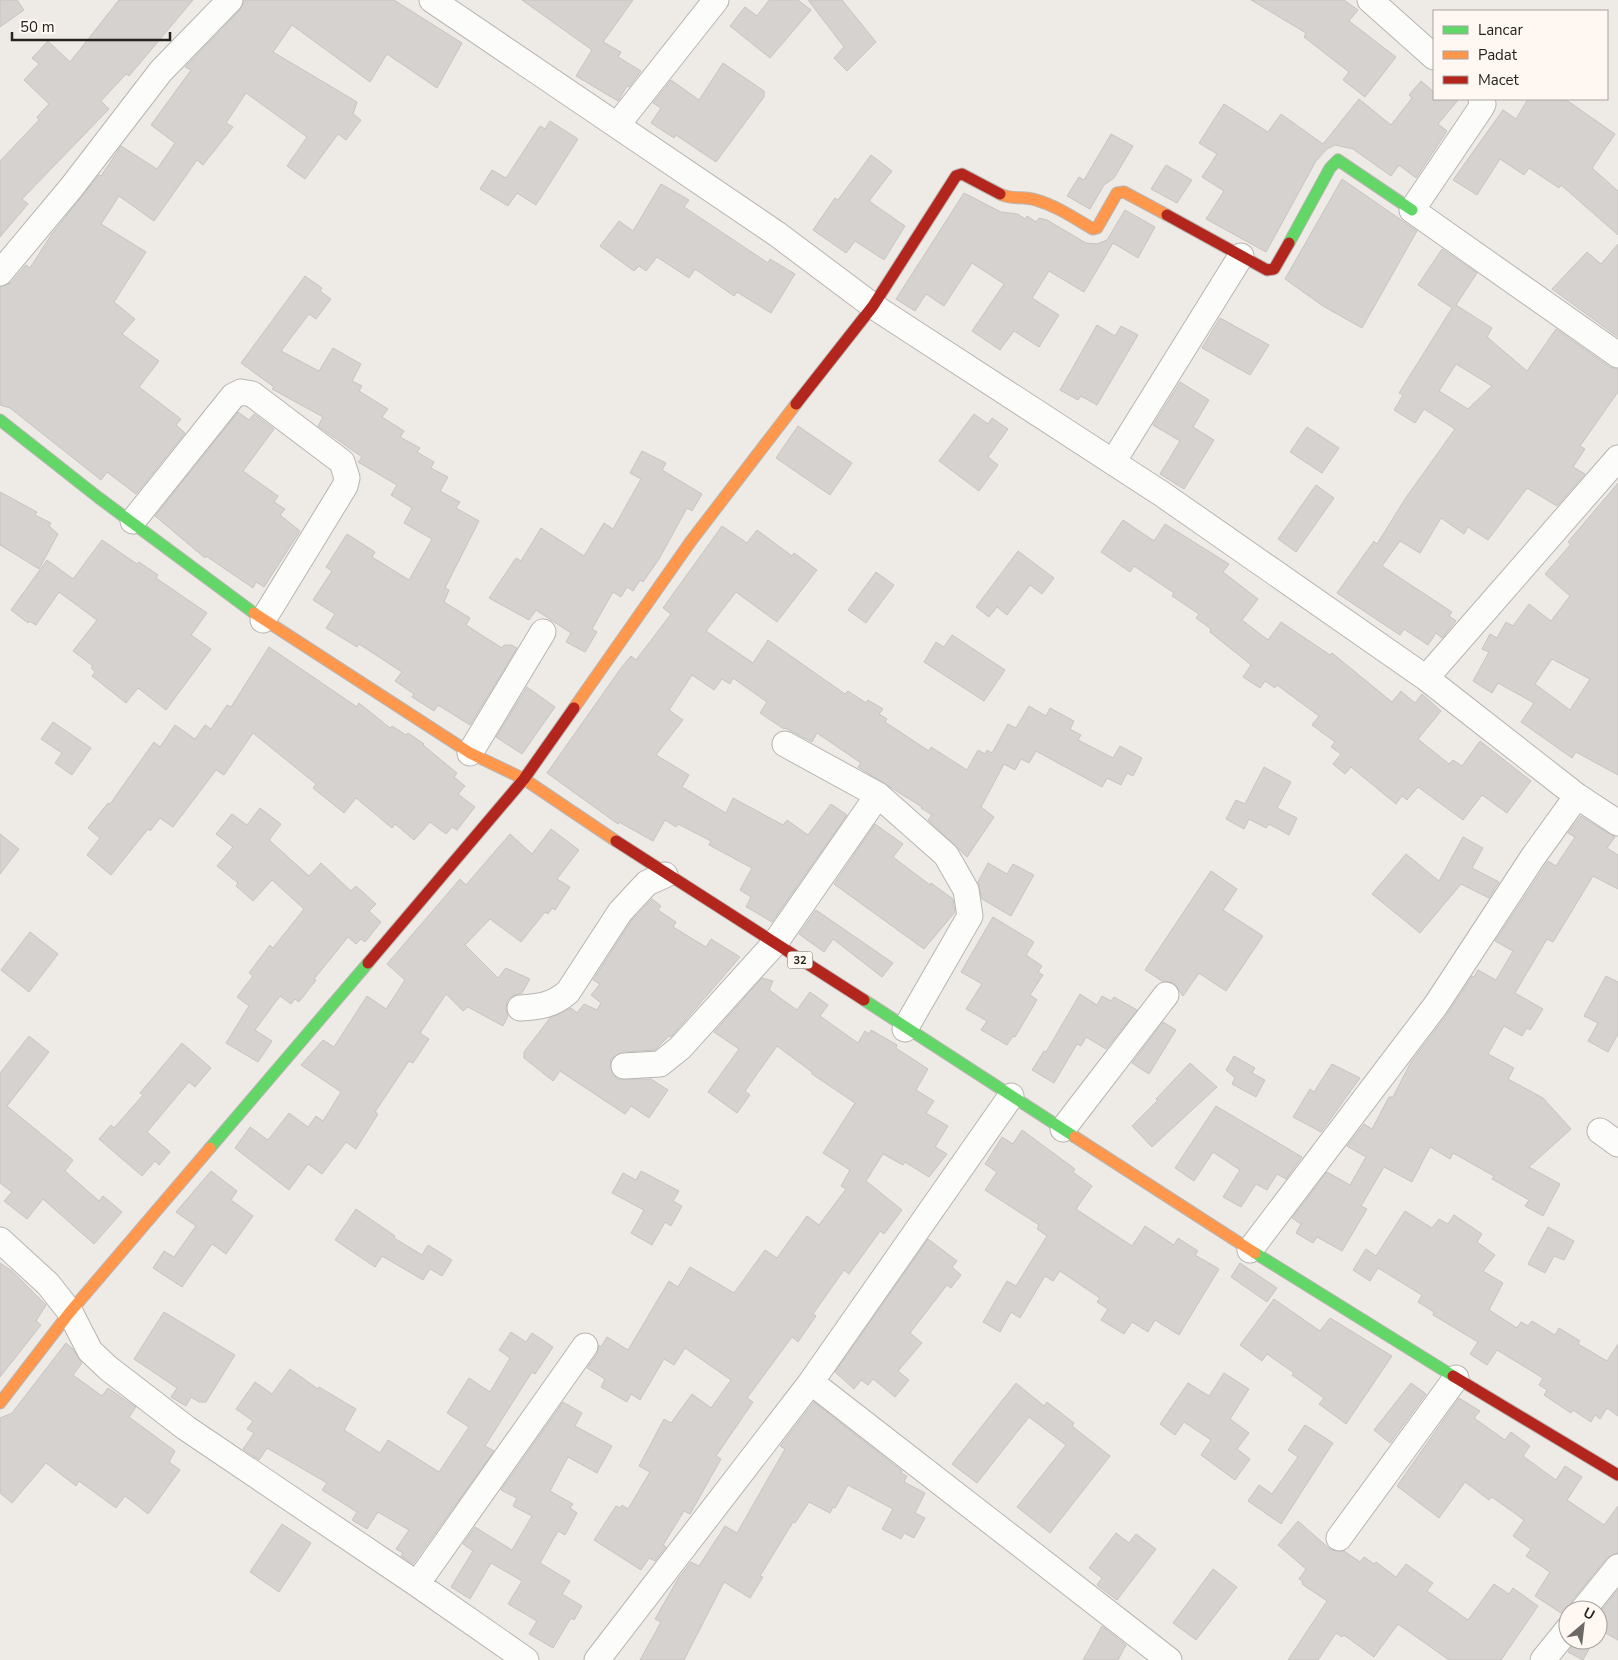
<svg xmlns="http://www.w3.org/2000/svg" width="1618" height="1660" font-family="'Nunito Sans',sans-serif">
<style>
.building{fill:#d6d2cf;stroke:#c8c4c1;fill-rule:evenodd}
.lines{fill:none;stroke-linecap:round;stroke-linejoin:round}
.street-casing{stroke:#b8b5b2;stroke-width:27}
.fast-casing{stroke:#b8b5b2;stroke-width:13}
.slow-casing{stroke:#b8b5b2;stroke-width:13}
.jam-casing{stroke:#b8b5b2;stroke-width:13}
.street{stroke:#fcfcfb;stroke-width:25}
.fast{stroke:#63d668;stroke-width:11}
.slow{stroke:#ff974d;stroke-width:11}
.jam{stroke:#b3261e;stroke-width:11}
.labels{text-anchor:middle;stroke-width:4;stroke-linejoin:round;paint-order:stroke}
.shield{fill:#fff8f2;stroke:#66625e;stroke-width:1}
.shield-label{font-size:11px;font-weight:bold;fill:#25221f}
</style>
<rect width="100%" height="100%" fill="#eeeae6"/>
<path class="building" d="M0 0H17L24 10 0 27Z
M119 0H193L129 76 126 74 101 101 109 109 22 199 28 204 0 237V161L39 120 37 117 49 104 24 80 39 64 32 58 48 41 70 62Z
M244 0H394L462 43 437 88 387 54 370 82 292 25 273 52 357 102 353 114 361 120 346 140 338 134 305 179 287 166 307 137 246 93 226 123 233 127 203 165 197 160 154 221 119 196 101 224 146 252 114 302 135 319 122 334 159 361 139 387 181 419 176 425 185 433 136 494 107 472 101 480 10 408 0 405V287L11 283 26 265 30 268 51 235 99 175 101 176 121 146 157 169 175 143 151 125 191 70 185 67 240 10Z
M522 0H633L603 42 621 52 618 57 641 71 629 87 627 86 618 101 576 76 592 50Z
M769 0H798L811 10 770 58 730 26 745 7 757 16Z
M808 0H842L876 42 847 71 834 58 844 47Z
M1251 0H1344L1358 10 1349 21 1396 57 1365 97 1343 80 1349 72 1304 37 1306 33Z
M723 63 764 91V97L716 162 676 135 674 138 651 123 661 108 653 103 671 80 699 100Z
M1421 81 1434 92V99H1459L1438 124 1447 131 1416 178 1399 165 1391 176 1353 149 1335 145 1327 149 1316 161 1266 252 1206 219 1224 191 1202 177 1217 154 1199 143 1224 104 1268 132 1281 114 1323 144 1359 99 1391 125 1412 98 1409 95Z
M1528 99H1565L1615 134 1592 168 1618 191V235L1561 185 1559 188 1529 168 1524 175 1500 159 1477 195 1453 180 1503 110 1516 119Z
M550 121 578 139 536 205 517 193 508 206 480 189 492 170 506 178 540 126 545 129Z
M1111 134 1133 146 1114 178 1104 185 1090 209 1067 196 1079 177 1084 180Z
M871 155 892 171 869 201 905 226 884 260 855 241 846 253 813 230 835 198 838 200Z
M1166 165 1192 180 1177 203 1151 189Z
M1342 179 1417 231 1362 328 1323 306 1285 279Z
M661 184 689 200 684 207 768 263 770 259 795 274 771 313 737 292 734 296 695 269 689 278 657 257 646 271 639 266 634 271 600 246 619 221 633 231Z
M964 193 1001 212 1018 214 1025 219 1027 216 1036 222 1039 218 1047 220 1086 243 1097 244 1107 240 1125 210 1155 227 1138 258 1113 243 1084 292 1049 271 1032 298 1059 315 1039 347 1014 331 1000 350 972 331 1004 284 972 263 944 306 926 294 915 311 896 299Z
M1618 244V337L1552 289 1587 252 1601 264Z
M1442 249 1477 273 1456 305 1492 328 1487 337 1527 371 1556 329 1610 367 1618 369V392L1580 446 1585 449 1573 467 1585 474 1557 506 1527 488 1488 540 1468 527 1464 534 1441 518 1420 553 1400 541 1382 566 1452 612 1449 616 1456 621 1442 638 1436 633 1428 645 1404 629 1400 635 1337 593 1374 541 1377 544 1405 499 1455 429 1424 409 1415 423 1394 410 1403 395 1399 393 1452 308 1418 285ZM1456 364 1492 386 1468 409 1439 391Z
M305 276 322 288 320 291 331 299 316 319 309 314 281 351 319 371 333 348 361 364 352 381 362 386 359 391 388 409 382 417 404 431 400 437 420 448 417 452 434 462 431 468 448 477 440 491 460 502 456 508 479 521 445 588 449 590 444 602 470 618 466 625 502 648 504 645H511L517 648 470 725 438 705 434 711 412 697 414 694 395 681 402 672 359 644 357 647 326 628 335 614 313 600 332 571 326 567 347 534 375 552 372 557 409 580 432 539 404 523 412 508 391 495 397 485 358 462 362 457 318 426 323 417 272 389 274 387 241 363Z
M1220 318 1269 345 1250 375 1202 348Z
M1097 325 1115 336 1121 326 1138 335 1097 405 1081 396 1078 400 1060 390Z
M1180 382 1209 400 1193 427 1214 440 1184 489 1160 474 1180 441 1153 425Z
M238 412 249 420 254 414 274 429 243 471 278 496 274 502 285 509 280 515 300 531 264 587 256 582 253 588 206 556 205 558 155 516Z
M974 414 988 424 992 418 1008 429 988 457 998 465 979 491 939 461Z
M798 426 852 463 830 495 776 458Z
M1307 427 1339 448 1322 473 1290 452Z
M642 451 666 463 662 470 702 494 692 511 687 508 659 559 643 582 640 580 633 591 627 587 621 597 613 592 592 629 597 632 585 652 566 642 571 633 536 610 529 620 489 598 516 558 521 561 541 528 584 556 604 523 613 529 641 479 630 473Z
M1618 483V775L1576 752 1572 758 1521 722 1534 703 1498 683 1492 693 1473 681 1489 652 1482 649 1490 634 1497 638 1506 622 1513 626 1529 604 1551 621 1570 596 1545 574 1571 544 1568 542ZM1552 659 1590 679 1570 710 1535 684Z
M1316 485 1334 498 1296 552 1278 539Z
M0 492 37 512 35 515 51 523 49 526 58 534 39 569 0 545Z
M1123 520 1154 541 1165 524 1229 564 1223 572 1258 599 1242 620 1268 640 1281 622 1330 655 1332 653 1392 702 1401 691 1415 703 1422 694 1441 711 1418 739 1449 764 1453 760 1462 766 1480 741 1531 781 1507 813 1482 795 1463 820 1418 787 1407 800 1402 796 1396 804 1351 767 1345 774 1333 764 1341 754 1331 747 1335 742 1312 725 1319 716 1277 685 1275 688 1265 681 1260 688 1243 677 1251 665 1210 632 1211 629 1196 618 1199 614 1172 596 1174 593 1134 566 1130 572 1101 552Z
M722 526 747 543 757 530 792 556 794 553 817 570 777 622 736 592 706 631 753 663 768 640 845 694 848 691 866 703 868 700 883 709 879 714 887 719 885 722 929 751 931 747 967 770 978 750 985 754 987 750 992 753 1008 724 1016 728 1029 706 1046 716 1050 708 1074 721 1070 729 1081 735 1078 740 1113 758 1120 746 1142 758 1133 776 1127 773 1121 785 1107 778 1102 787 1036 751 1029 763 1021 759 1015 770 1004 764 981 807 994 817 967 857 928 820 932 815 921 808 922 807 858 767 861 763 817 733 812 742 785 728 784 729 760 713 767 702 733 678 730 684 722 679 714 690 692 675 669 710 683 720 656 755 689 775 682 787 726 813 733 798 783 825 787 820 808 835 831 804 847 815 772 922 750 909 746 907 751 897 740 890 752 868 709 845 711 841 678 824 676 827 665 820 653 841 619 822 618 824 547 773 621 668 631 656 636 660 671 614 663 608Z
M102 540 137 564 139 562 158 575 156 578 207 613 191 635 211 649 166 710 138 688 126 703 92 676 95 672 91 668 93 666 73 651 97 620 59 592 36 625 29 621 28 623 11 610 47 560 73 579Z
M1018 551 1054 578 1042 594 1030 585 1007 615 997 607 989 617 976 607Z
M876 572 894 585 866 623 848 610Z
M952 635 1005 670 984 701 924 662 936 642 944 647Z
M269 647 357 707 359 703 390 728 392 726 406 735 408 733 424 744 423 745 457 773 454 777 465 786 458 794 475 807 457 830 452 827 446 834 430 822 414 840 395 824 392 828 356 798 344 813 313 788 316 784 253 733 224 775 216 770 173 827 160 818 150 831 148 829 111 875 87 855 100 838 88 828 108 803 110 804 154 742 160 747 175 725 195 739 205 725 211 729 227 705 231 707Z
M527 687 555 707 522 754 496 737Z
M53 722 91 748 72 775 55 763 62 753 41 739Z
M1264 767 1291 782 1277 808 1297 818 1289 835 1269 824 1266 828 1249 819 1244 829 1226 819 1236 800 1245 804Z
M260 808 281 824 269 840 309 876 321 863 351 891 356 886 376 904 369 911 381 922 365 942 361 939 356 944 348 937 314 979 316 980 299 1002 295 999 291 1004 280 996 255 1030 272 1041 258 1062 226 1043 249 1006 237 997 253 976 249 973 270 945 273 948 304 909 272 880 253 901 236 886 238 883 217 866 233 847 216 834 232 814 247 825Z
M1581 816 1615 837 1607 848 1618 855V889L1593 876 1553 942 1547 939 1515 993 1543 1009 1530 1030 1527 1028 1522 1036 1504 1026 1488 1054 1514 1068 1508 1079 1543 1098 1571 1129 1529 1167 1560 1184 1543 1216 1525 1206 1529 1200 1492 1179 1494 1176 1453 1153 1450 1159 1430 1147 1412 1182 1384 1167 1361 1206 1367 1209 1342 1251 1317 1237 1313 1243 1296 1233 1301 1224 1292 1218 1327 1172 1350 1185 1366 1157 1347 1146 1364 1124 1372 1129 1389 1097H1393L1411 1062 1448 1013 1472 976 1474 977 1478 970 1496 980 1513 951 1495 941 1548 861 1556 866 1575 837 1568 833Z
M875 824 903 844 893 857 930 885 931 883 953 899 955 912 924 949 834 884Z
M551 829 579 850 557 879 570 887 555 910 552 908 548 914 545 912 521 942 490 919 465 945 498 978 506 968 530 979 522 993 512 996 507 1001 506 1009 508 1016 503 1026 468 1007 463 1011 446 994 420 1033 429 1039 413 1063 409 1061 375 1112 378 1114 356 1149 346 1142 322 1174 308 1164 289 1190 235 1148 250 1127 268 1140 289 1113 308 1127 316 1116 323 1121 341 1092 301 1065 323 1040 334 1047 367 996 386 1009 405 980 387 964 460 879 466 885 510 834 532 854Z
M0 834 19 849 0 874Z
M1463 837 1483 848 1472 868 1499 882 1489 898 1461 884 1420 933 1372 894 1406 854 1439 881Z
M988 863 1007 874 1013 864 1034 875 1011 916 982 899 978 882Z
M1211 871 1237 889 1223 910 1263 936 1226 991 1199 973 1183 996 1174 983 1162 981 1145 970Z
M652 899 661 906 658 910 676 922 673 927 706 947 711 939 740 957 671 1037 669 1036 655 1050 623 1052 611 1059 610 1067 617 1079H651L668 1090 649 1118 631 1106 625 1114 560 1071 553 1081 524 1058V1052L550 1018 571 1008 577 1013 584 1004 597 1010 601 1003 591 995 600 984 593 980 631 921Z
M816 910 893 963 882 977 833 939 824 952 799 934Z
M993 917 1034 942 1026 955 1042 966 1038 972 1043 975 1030 995 1037 1000 1015 1037 1013 1036 1007 1045 981 1030 987 1021 966 1009 982 984 961 972Z
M30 932 58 954 29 992 1 970Z
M1606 976 1618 982V1034L1608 1052 1588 1041 1598 1023 1584 1016Z
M762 978 773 981 769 990 797 1010 810 992 828 1005 820 1016 858 1043 865 1031 869 1034 871 1030 897 1045 896 1048 928 1069 916 1090 934 1101 926 1113 948 1126 935 1147 947 1154 929 1177 905 1162 903 1165 883 1154 866 1181 902 1210 884 1234 880 1231 849 1274 844 1270 813 1314 816 1316 798 1342 792 1337 747 1398 753 1402 716 1456 721 1459 690 1514 684 1511 663 1545 666 1547 655 1561 649 1558 641 1570 594 1540 616 1506 620 1508 622 1505 628 1509 650 1472 639 1466 664 1419 671 1423 692 1394 711 1408 731 1380 685 1348 674 1365 664 1359 640 1400 631 1394 627 1402 601 1387 605 1379 587 1368 597 1354 599 1345 601 1347 607 1337 628 1350 669 1281 678 1287 690 1267 734 1293 765 1250 777 1258 807 1216 819 1225 846 1189 841 1186 850 1170 823 1153 855 1103 812 1074V1072L777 1046 745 1091 750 1095 737 1113 708 1092 739 1049 714 1032Z
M1080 994 1097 1005 1102 996 1111 1001 1114 997 1137 1010 1106 1049 1086 1037 1081 1046 1077 1044 1054 1083 1032 1070 1044 1051 1046 1052Z
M1163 1022 1176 1030 1149 1074 1132 1063Z
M29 1036 49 1052 7 1106 73 1160 65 1171 99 1201 103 1196 122 1212 94 1244 43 1199 27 1219 4 1201 12 1192 0 1183V1073Z
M182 1043 211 1068 195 1087 189 1082 147 1132 170 1152 159 1165 155 1161 142 1176 99 1139 111 1125 114 1128 143 1095 140 1093Z
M1234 1056 1255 1068 1252 1073 1265 1080 1256 1097 1232 1084 1235 1078 1226 1070Z
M1190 1063 1217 1087 1152 1147 1132 1126 1158 1100 1156 1099Z
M1332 1064 1360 1078 1321 1132 1293 1117 1310 1089 1314 1092Z
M1216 1106 1302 1157 1286 1179 1277 1174 1267 1190 1256 1184 1241 1207 1223 1197 1240 1170 1213 1152 1194 1181 1175 1168Z
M1022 1130 1075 1169 1073 1172 1092 1186 1076 1209 1132 1246 1145 1226 1174 1245 1178 1238 1198 1251 1195 1255 1219 1269 1179 1335 1155 1320 1148 1332 1132 1322 1124 1334 1101 1320 1108 1309 1097 1302 1100 1298 1060 1271 1053 1281 1045 1276 1020 1318 1011 1312 1000 1332 983 1322 1007 1281 1016 1286 1047 1236 1037 1229 1039 1225 985 1190 997 1172 985 1164 1002 1137 1013 1144Z
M211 1171 237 1191 231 1200 253 1216 226 1254 212 1244 182 1287 153 1268 164 1251 174 1257 196 1226 176 1212Z
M641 1171 679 1191 673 1201 682 1206 671 1226 665 1222 652 1245 631 1233 644 1210 612 1193 623 1173 636 1180Z
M356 1209 395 1236 394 1238 422 1255 428 1245 452 1260 442 1276 430 1269 423 1280 382 1256 375 1267 335 1240Z
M1405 1211 1432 1228 1439 1219 1448 1224 1454 1215 1482 1234 1477 1242 1495 1255 1483 1271 1503 1283 1489 1310 1517 1328 1521 1322 1528 1326 1532 1321 1555 1335 1559 1328 1580 1341 1578 1344 1607 1361 1618 1344V1416L1607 1408 1600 1419 1595 1415 1591 1422 1573 1410 1571 1413 1544 1395 1547 1390 1539 1385 1543 1378 1497 1350 1487 1365 1470 1354 1478 1342 1433 1315 1434 1312 1418 1302 1422 1295 1378 1268 1370 1281 1353 1270 1366 1249 1376 1256Z
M1548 1227 1574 1241 1564 1260 1554 1256 1545 1273 1528 1264Z
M928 1239 957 1261 952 1267 961 1275 951 1288 947 1285 910 1333 922 1343 898 1371 909 1380 895 1397 873 1379 868 1385 861 1380 854 1389 835 1372Z
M0 1263 12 1271 46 1305 36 1321 41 1325 0 1377Z
M1240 1263 1277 1288 1267 1302 1231 1277Z
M1274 1299 1320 1331 1330 1318 1392 1356 1346 1424 1319 1404 1324 1398 1292 1375 1294 1373 1267 1354 1262 1361 1240 1345Z
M164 1312 235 1355 206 1402H199L191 1397 186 1406 171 1397 177 1388 134 1359Z
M511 1332 526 1342 532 1333 553 1347 535 1374 532 1372 485 1446 494 1451 413 1564 401 1556 403 1553 396 1549 409 1530 378 1512 367 1529 352 1520 357 1512 322 1490 327 1483 267 1448 259 1460 243 1449 254 1433 247 1429 253 1421 236 1409 255 1382 272 1394 290 1369 318 1389 319 1387 356 1409 344 1430 380 1453 388 1440 439 1472 469 1427 447 1413 469 1378 490 1392 510 1358 499 1350Z
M66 1343 73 1349 82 1363 73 1375 102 1396 108 1388 131 1404 136 1407 129 1417 175 1451 169 1462 180 1470 148 1514 125 1496 116 1508 79 1481 76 1486 46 1463 12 1503 0 1493V1418L12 1413Z
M1224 1373 1249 1389 1230 1419 1249 1433 1237 1449 1250 1459 1235 1480 1201 1455 1211 1440 1184 1422 1175 1435 1160 1424 1188 1383 1209 1396Z
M1016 1383 1044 1406 1047 1402 1074 1423 1072 1426 1110 1456 1050 1533 1017 1507 1066 1445 1029 1417 977 1483 952 1464Z
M1411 1383 1426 1394 1390 1443 1374 1430Z
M1459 1398 1480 1411 1474 1418 1505 1440 1511 1432 1530 1446 1523 1456 1556 1480 1565 1466 1582 1477 1567 1500 1604 1525 1618 1506V1553L1607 1558 1572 1601 1568 1615H1564L1535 1596 1550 1572 1526 1556 1531 1549 1513 1536 1524 1520 1492 1497 1489 1500 1465 1482 1439 1518 1397 1486Z
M563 1402 582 1413 575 1426 612 1446 597 1473 568 1457 550 1491 573 1504 570 1508 577 1513 565 1535 558 1531 540 1563 570 1581 562 1594 582 1606 574 1620 571 1618 553 1648 529 1634 537 1621 508 1604 522 1581 491 1563 470 1599 451 1587 473 1551 463 1544 475 1527 512 1550 532 1516 513 1506 517 1498 501 1490Z
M814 1402 902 1471 901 1473 907 1476 904 1482 925 1493 915 1513 925 1518 914 1538 904 1533 901 1539 882 1529 893 1509 848 1485 835 1508 833 1507 830 1513 809 1502 795 1523 793 1522 760 1576 763 1577 750 1598 724 1582 684 1660H640L661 1622 655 1619 678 1579 691 1562 699 1566 725 1526 737 1533 785 1449 780 1446Z
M1305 1425 1333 1443 1281 1524 1248 1501 1259 1485 1272 1494 1298 1457 1288 1450Z
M1298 1521 1331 1550 1344 1551 1360 1562 1364 1557 1374 1564 1376 1562 1396 1577 1406 1564 1433 1583 1427 1591 1468 1620 1494 1584 1509 1594 1513 1588 1538 1606 1501 1660H1449L1398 1624 1374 1657 1344 1635 1342 1637 1336 1633 1318 1660H1288L1327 1601 1302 1584 1303 1582 1299 1579 1306 1569 1278 1545Z
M282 1524 311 1543 279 1592 250 1572Z
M1116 1533 1129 1543 1136 1534 1156 1549 1117 1600 1097 1585 1102 1578 1089 1568Z
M1213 1569 1237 1587 1196 1640 1173 1623Z
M1618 1590V1640L1600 1630 1598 1634V1614Z
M1102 1626 1126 1645 1118 1660H1083Z
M1578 1640H1594L1583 1660 1568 1652Z"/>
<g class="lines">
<g class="street-casing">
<path id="street" d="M432 0 777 234 873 306 1162 494 1426 678 1577 796 1618 823
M1370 0 1434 57
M1481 99 1483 104 1481 108 1412 210 1618 355
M618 124 716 0
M0 273 71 188 161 71 230 0
M1113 462 1241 256
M133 521 233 396 241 392 252 394 342 462 347 478 345 486 263 620
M1426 678 1618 458
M785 744 878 795 946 855 966 890 970 916 905 1029
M470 753 543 632
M520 1008C540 1007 553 1005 568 992L620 912 647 883 665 875
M624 1066 660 1064 680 1048 775 943 878 795
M1063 1129 1166 995
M1600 1131 1618 1144
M0 1240 48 1284 70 1312 90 1351 108 1368 186 1428 417 1584 526 1660
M1250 1250 1436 1005 1533 857 1577 796
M811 1382 1169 1660
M1339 1538 1456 1378
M417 1584 585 1346
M1583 1610 1618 1567
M597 1660 811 1382 1011 1096
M1543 1660 1568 1629"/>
</g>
<g class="fast-casing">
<path id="fast" d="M1289 243 1330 168 1338 160 1412 210
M0 420 99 498 254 613
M864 1000 1075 1137
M210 1148 368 963
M1255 1253 1453 1376"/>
</g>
<g class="slow-casing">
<path id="slow" d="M1000 194C1012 200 1023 196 1036 200 1057 206 1074 218 1093 229L1097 228 1117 193 1124 192 1167 215
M254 613 470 753 524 779 616 841
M574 708 691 541 796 404
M1075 1137 1255 1253
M0 1403 70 1312 210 1148"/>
</g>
<g class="jam-casing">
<path id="jam" d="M1167 215 1267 270 1274 269 1289 243
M796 404 873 306 956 176 962 174 1000 194
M616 841 864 1000
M368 963 524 779 574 708
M1453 1376 1618 1475"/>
</g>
<use href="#street" class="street"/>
<use href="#fast" class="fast"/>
<use href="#slow" class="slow"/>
<use href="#jam" class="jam"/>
</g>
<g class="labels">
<rect class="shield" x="787.5" y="951.5" width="25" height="17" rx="4"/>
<g class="shield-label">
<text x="800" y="964">32</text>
</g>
</g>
<rect x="1433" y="10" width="175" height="90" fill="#fff8f2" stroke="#a8a29e"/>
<rect x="1443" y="26" width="25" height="8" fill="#63d668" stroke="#a8a29e"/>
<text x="1478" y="35" font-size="15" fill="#25221f">Lancar</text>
<rect x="1443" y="51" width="25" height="8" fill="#ff974d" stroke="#a8a29e"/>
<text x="1478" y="60" font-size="15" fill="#25221f">Padat</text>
<rect x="1443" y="76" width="25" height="8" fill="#b3261e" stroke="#a8a29e"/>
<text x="1478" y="85" font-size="15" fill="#25221f">Macet</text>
<g transform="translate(1583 1625) rotate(28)"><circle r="24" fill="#fff8f2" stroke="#a8a29e"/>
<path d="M0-4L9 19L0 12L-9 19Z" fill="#6b6865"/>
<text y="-8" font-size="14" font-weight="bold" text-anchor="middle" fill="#25221f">U</text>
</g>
<path d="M12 32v8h158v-8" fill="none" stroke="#25221f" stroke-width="2.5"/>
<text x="20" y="32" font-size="15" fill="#25221f" stroke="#fff8f2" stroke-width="4" paint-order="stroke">50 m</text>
</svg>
